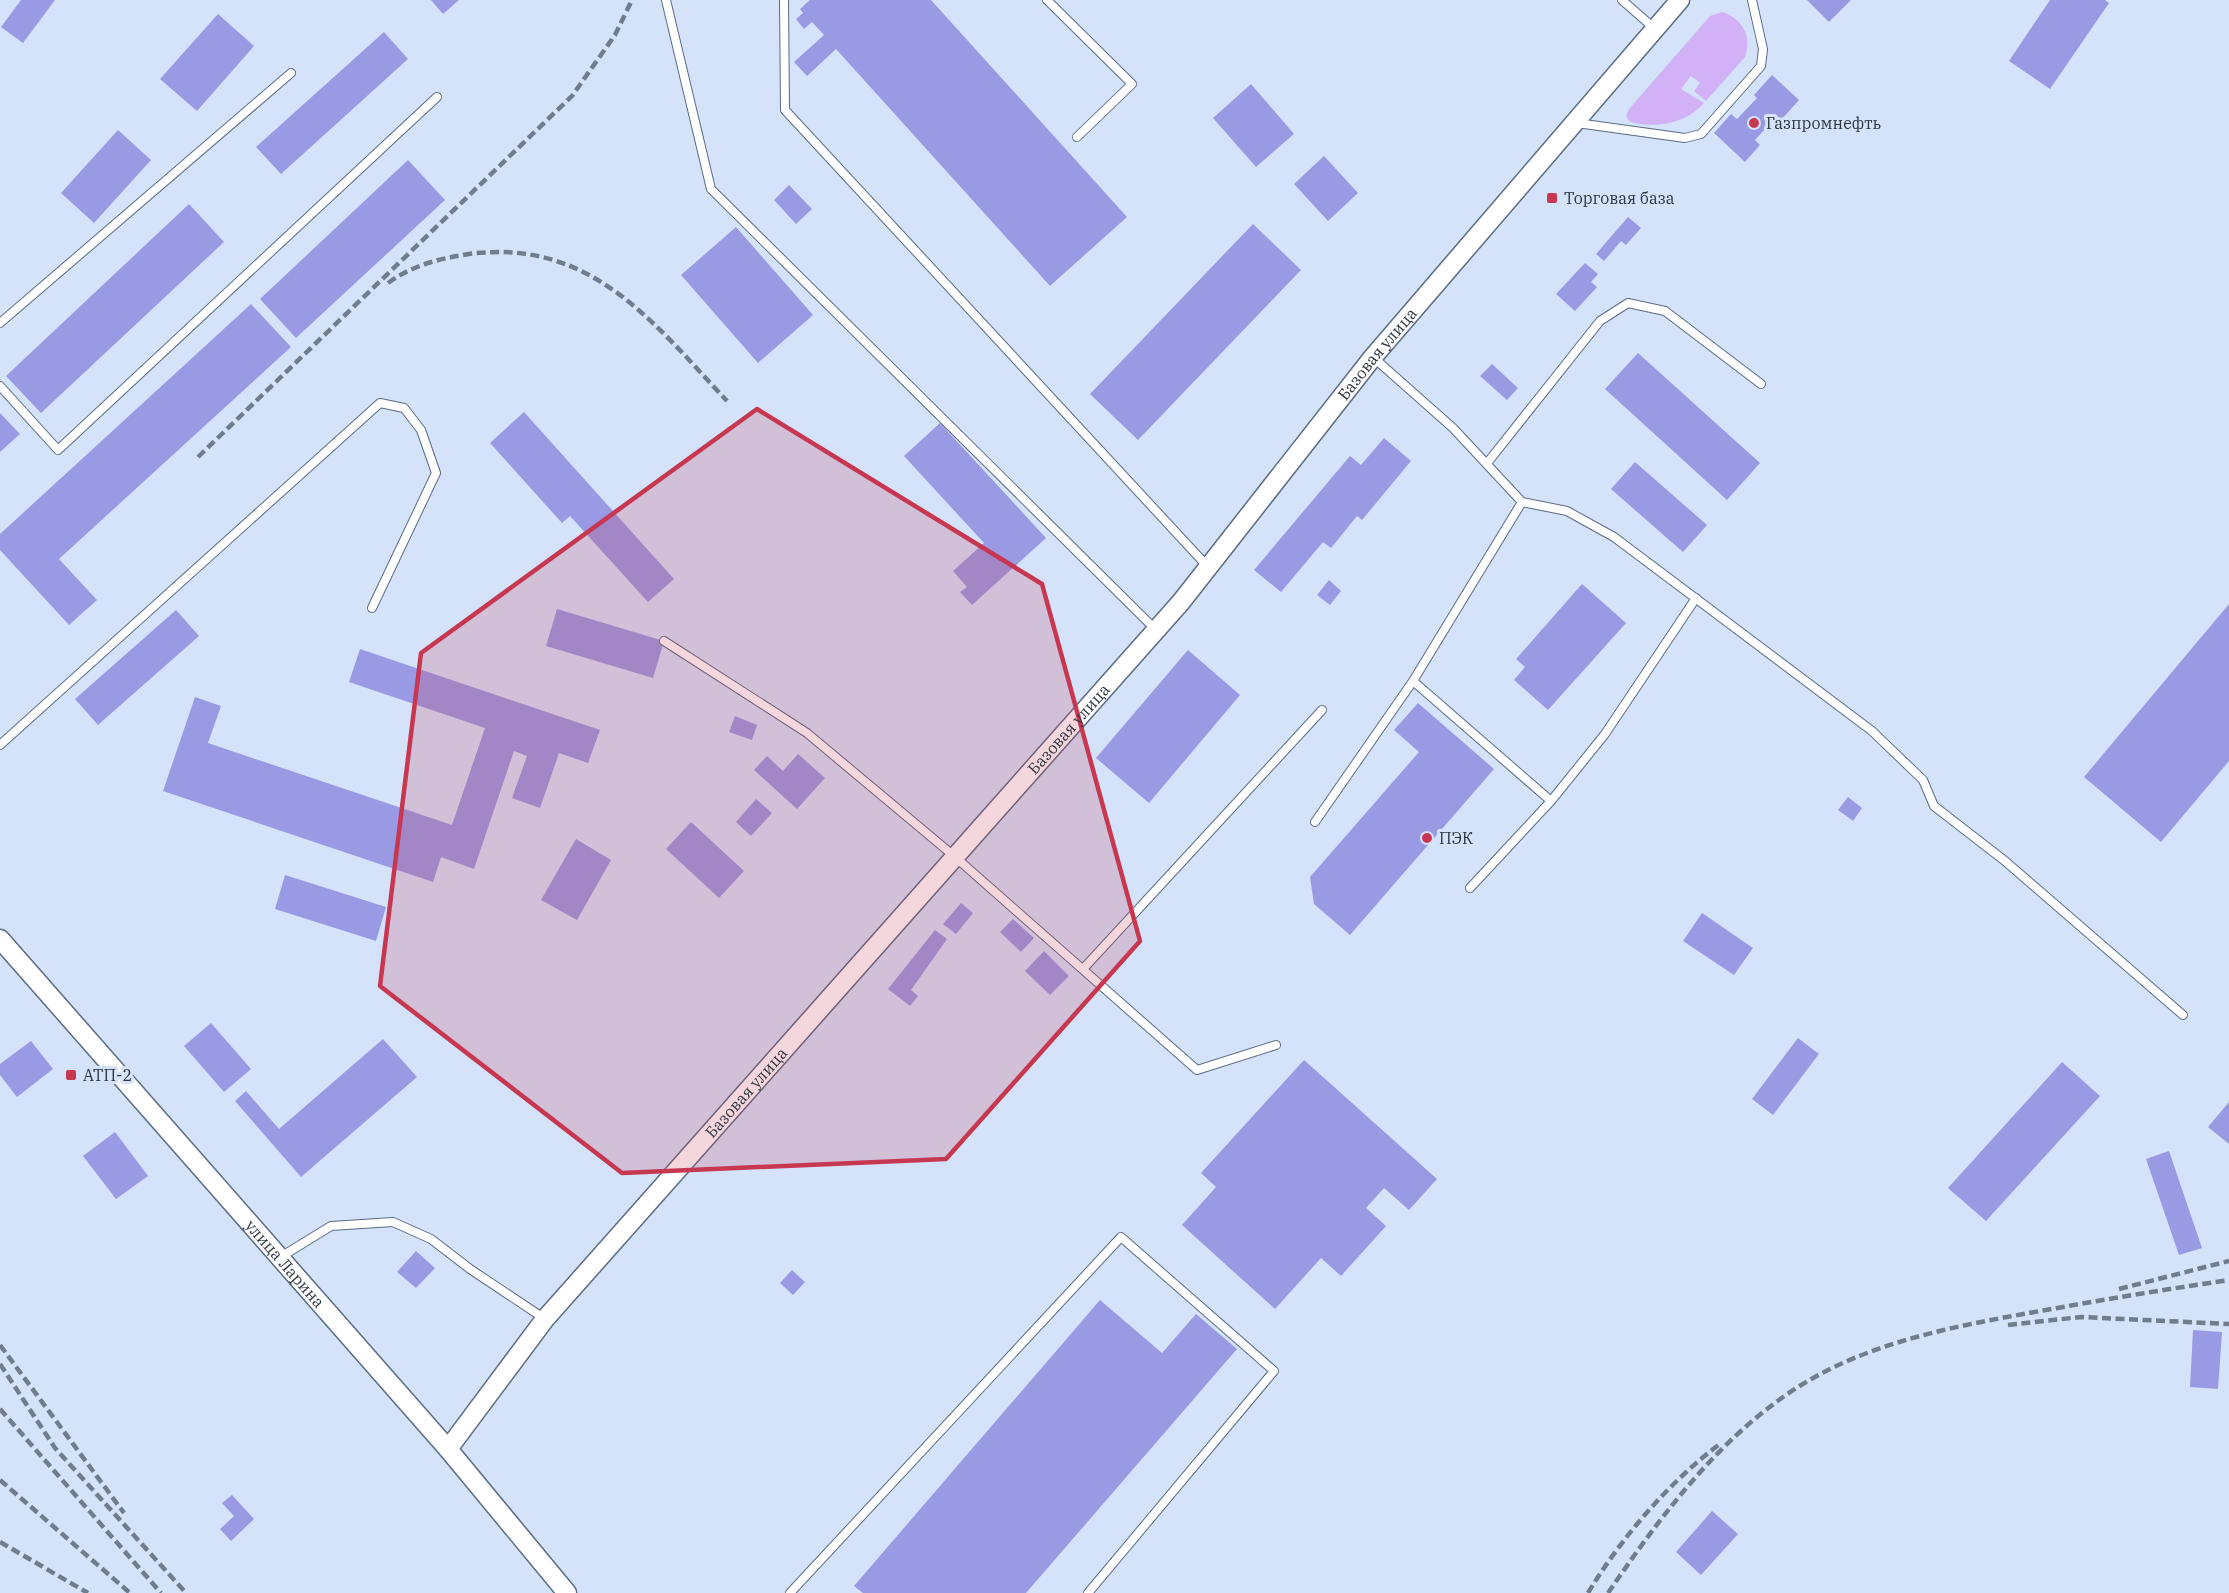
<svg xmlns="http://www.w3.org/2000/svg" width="2229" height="1593" font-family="'IBM Plex Serif',serif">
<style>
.green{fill:#d3b1f7}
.building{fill:#9a9ae4}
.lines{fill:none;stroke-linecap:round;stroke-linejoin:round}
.service-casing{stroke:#5b6b84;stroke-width:10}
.tertiary-casing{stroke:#5b6b84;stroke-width:21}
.service{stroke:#fff;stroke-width:8}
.tertiary{stroke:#fff;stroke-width:18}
.rail{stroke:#717c8c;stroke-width:4.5;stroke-dasharray:9 4.5;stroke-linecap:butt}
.marked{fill:#c73750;fill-opacity:0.2;stroke:#c73750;stroke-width:4.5;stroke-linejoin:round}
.poi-dot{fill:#c73750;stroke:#d4e3fa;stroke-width:2}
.labels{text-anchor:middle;stroke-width:6;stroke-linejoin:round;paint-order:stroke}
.poi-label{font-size:16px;fill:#2e3540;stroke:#d4e3fa;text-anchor:start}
.street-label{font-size:16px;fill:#2e3540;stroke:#d4e3fa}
</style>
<rect width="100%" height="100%" fill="#d4e3fa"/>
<path class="green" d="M1722 12C1742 18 1753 37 1745 57L1706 101 1694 91 1700 83 1691 76 1681 89 1704 103C1687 123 1654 130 1629 121L1626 116 1629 109 1710 16Z"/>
<path class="building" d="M21 0H55L23 43 1 27Z
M431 0H459L443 14Z
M810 0H931L1127 217 1050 286 836 49 807 76 794 62 824 35 812 22 804 29 796 19 803 13 800 9Z
M1807 0H1851L1829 22Z
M2050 0H2105L2109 3 2050 89 2009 61Z
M218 14 254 46 197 111 160 79Z
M384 32 408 59 281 174 256 147Z
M1772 75 1799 100 1781 120 1777 116 1755 140 1760 145 1745 162 1714 133 1731 114 1737 119 1757 98 1754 95Z
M1251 84 1294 134 1256 167 1213 118Z
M118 130 151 160 94 223 61 193Z
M1324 156 1358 193 1328 221 1294 184Z
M408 160 445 200 296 338 260 299Z
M789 185 812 209 796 224 774 200Z
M189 204 224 242 41 413 6 376Z
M1628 217 1641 228 1626 245 1621 241 1604 261 1596 254Z
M1253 224 1301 270 1138 440 1090 394Z
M736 227 813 315 758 363 681 275Z
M1585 263 1598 274 1591 282 1597 287 1575 311 1556 294Z
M251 304 291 347 59 559 97 600 69 625 0 550V534Z
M1638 353 1760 463 1727 500 1605 389Z
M1492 364 1518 388 1507 400 1480 376Z
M524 412 674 579 648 602 570 516 562 523 490 443Z
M0 413 20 434 0 452Z
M940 423 1046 538 972 605 960 592 967 587 953 571 984 543 904 456Z
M1384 438 1411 461 1362 520 1357 516 1331 548 1323 542 1281 592 1254 570 1350 456 1361 465Z
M1635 462 1707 525 1683 552 1611 489Z
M1329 580 1341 591 1330 605 1317 595Z
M1582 584 1626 623 1548 710 1514 680 1525 667 1516 659Z
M2229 604V761L2161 842 2084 777Z
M557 609 664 641 653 678 546 646Z
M176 610 199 636 98 725 75 699Z
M360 649 600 730 588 763 559 753 540 808 512 798 527 756 514 751 474 869 441 857 433 882 163 791 195 697 221 706 208 743 452 825 485 728 349 682Z
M1188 650 1240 695 1149 803 1096 758Z
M1418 703 1494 769 1350 935 1314 904 1310 877 1419 752 1394 730Z
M735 716 757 725 752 740 729 732Z
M798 754 825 778 797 809 754 770 767 756 783 771Z
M1848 797 1862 808 1853 821 1838 810Z
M756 799 772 813 751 836 736 822Z
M691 822 744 871 719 898 666 849Z
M576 839 611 860 577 920 541 900Z
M285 875 386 907 376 941 275 909Z
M961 903 973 913 956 934 943 924Z
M1702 913 1753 948 1734 975 1683 941Z
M1013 919 1034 938 1021 952 1000 932Z
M935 930 947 939 911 990 918 996 910 1006 888 989Z
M1044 951 1069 976 1050 995 1025 971Z
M211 1023 251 1069 224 1092 184 1046Z
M1798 1038 1819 1054 1773 1115 1752 1099Z
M383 1039 417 1077 301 1177 235 1101 246 1091 279 1129Z
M31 1041 53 1069 17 1097 0 1075V1064Z
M1304 1060 1437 1179 1409 1210 1384 1188 1366 1208 1386 1226 1341 1276 1321 1258 1275 1309 1182 1225 1216 1187 1201 1173Z
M2062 1062 2100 1096 1986 1221 1948 1188Z
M2229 1102V1144L2208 1127Z
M115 1132 148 1176 116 1199 83 1156Z
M2169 1151 2202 1248 2179 1255 2146 1159Z
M416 1251 435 1268 416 1288 397 1272Z
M792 1270 805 1282 793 1295 780 1283Z
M1100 1300 1162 1353 1196 1314 1237 1349 1026 1593H863L854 1586Z
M2193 1330 2222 1332 2218 1389 2190 1387Z
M232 1495 254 1519 231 1541 220 1529 234 1516 222 1503Z
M1712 1511 1738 1534 1701 1575 1676 1552Z"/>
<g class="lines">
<g class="service-casing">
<path id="service" d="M666 0 711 189 1156 630
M784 0 785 110 1208 567
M1047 0 1132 84 1077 137
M1622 0 1655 29
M1577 123 1685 138 1701 134 1761 66 1763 49 1752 0
M0 323 291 73
M1374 358 1453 428 1522 502 1567 511 1614 537 1872 731 1923 780 1934 806 2005 861 2183 1015
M0 386 58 450 437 97
M1488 462 1600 321 1628 303 1665 311 1761 384
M664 641 807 733 954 856 1197 1070 1276 1045
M1413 681 1551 801
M0 745 380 403 404 408 421 430 436 473 372 608
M1315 822 1413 681 1522 502
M1470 888 1551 801 1605 734 1696 598
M1083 969 1322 710
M279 1258 331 1226 393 1222 431 1239 470 1269 545 1319
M790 1593 1121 1237 1274 1371 1088 1593"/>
</g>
<g class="tertiary-casing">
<g id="tertiary">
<path id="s1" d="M0 939 448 1449 567 1593"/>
<path id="s2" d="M448 1449 545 1319 1181 602 1373 357 1680 0"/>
</g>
</g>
<use href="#service" class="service"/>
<use href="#tertiary" class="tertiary"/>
<path class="rail" d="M388 283C413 265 438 259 469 254 590 238 652 321 727 401
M198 457 572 96 615 35 632 0
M2119 1289 2229 1261
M2008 1325 2081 1317 2229 1324
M0 1345 124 1513
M0 1364 55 1448 186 1593
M0 1409 161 1593
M0 1480 130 1593
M0 1542 88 1593
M1588 1593C1621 1538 1669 1482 1721 1443
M1608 1593C1654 1526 1705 1456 1771 1406 1850 1344 1950 1327 2046 1310 2107 1299 2168 1289 2229 1280"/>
</g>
<path class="marked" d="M757 409 1042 584 1140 941 946 1159 622 1173 380 986 421 653Z"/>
<g class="poi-dot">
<circle cx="1754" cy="123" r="6"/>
<rect x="1546" y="192" width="12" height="12" rx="3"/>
<circle cx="1427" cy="838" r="6"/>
<rect x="65" y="1069" width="12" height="12" rx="3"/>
</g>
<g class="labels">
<g class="poi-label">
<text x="1766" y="129">Газпромнефть</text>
<text x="1564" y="204">Торговая база</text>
<text x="1439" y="844">ПЭК</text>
<text x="83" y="1081">АТП-2</text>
</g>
<g class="street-label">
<text dy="6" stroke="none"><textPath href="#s2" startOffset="1437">Базовая улица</textPath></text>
<text dy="6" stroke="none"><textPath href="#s2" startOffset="951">Базовая улица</textPath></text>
<text dy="6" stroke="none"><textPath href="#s2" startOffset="465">Базовая улица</textPath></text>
<text dy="6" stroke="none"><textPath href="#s1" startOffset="432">улица Ларина</textPath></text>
</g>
</g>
</svg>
